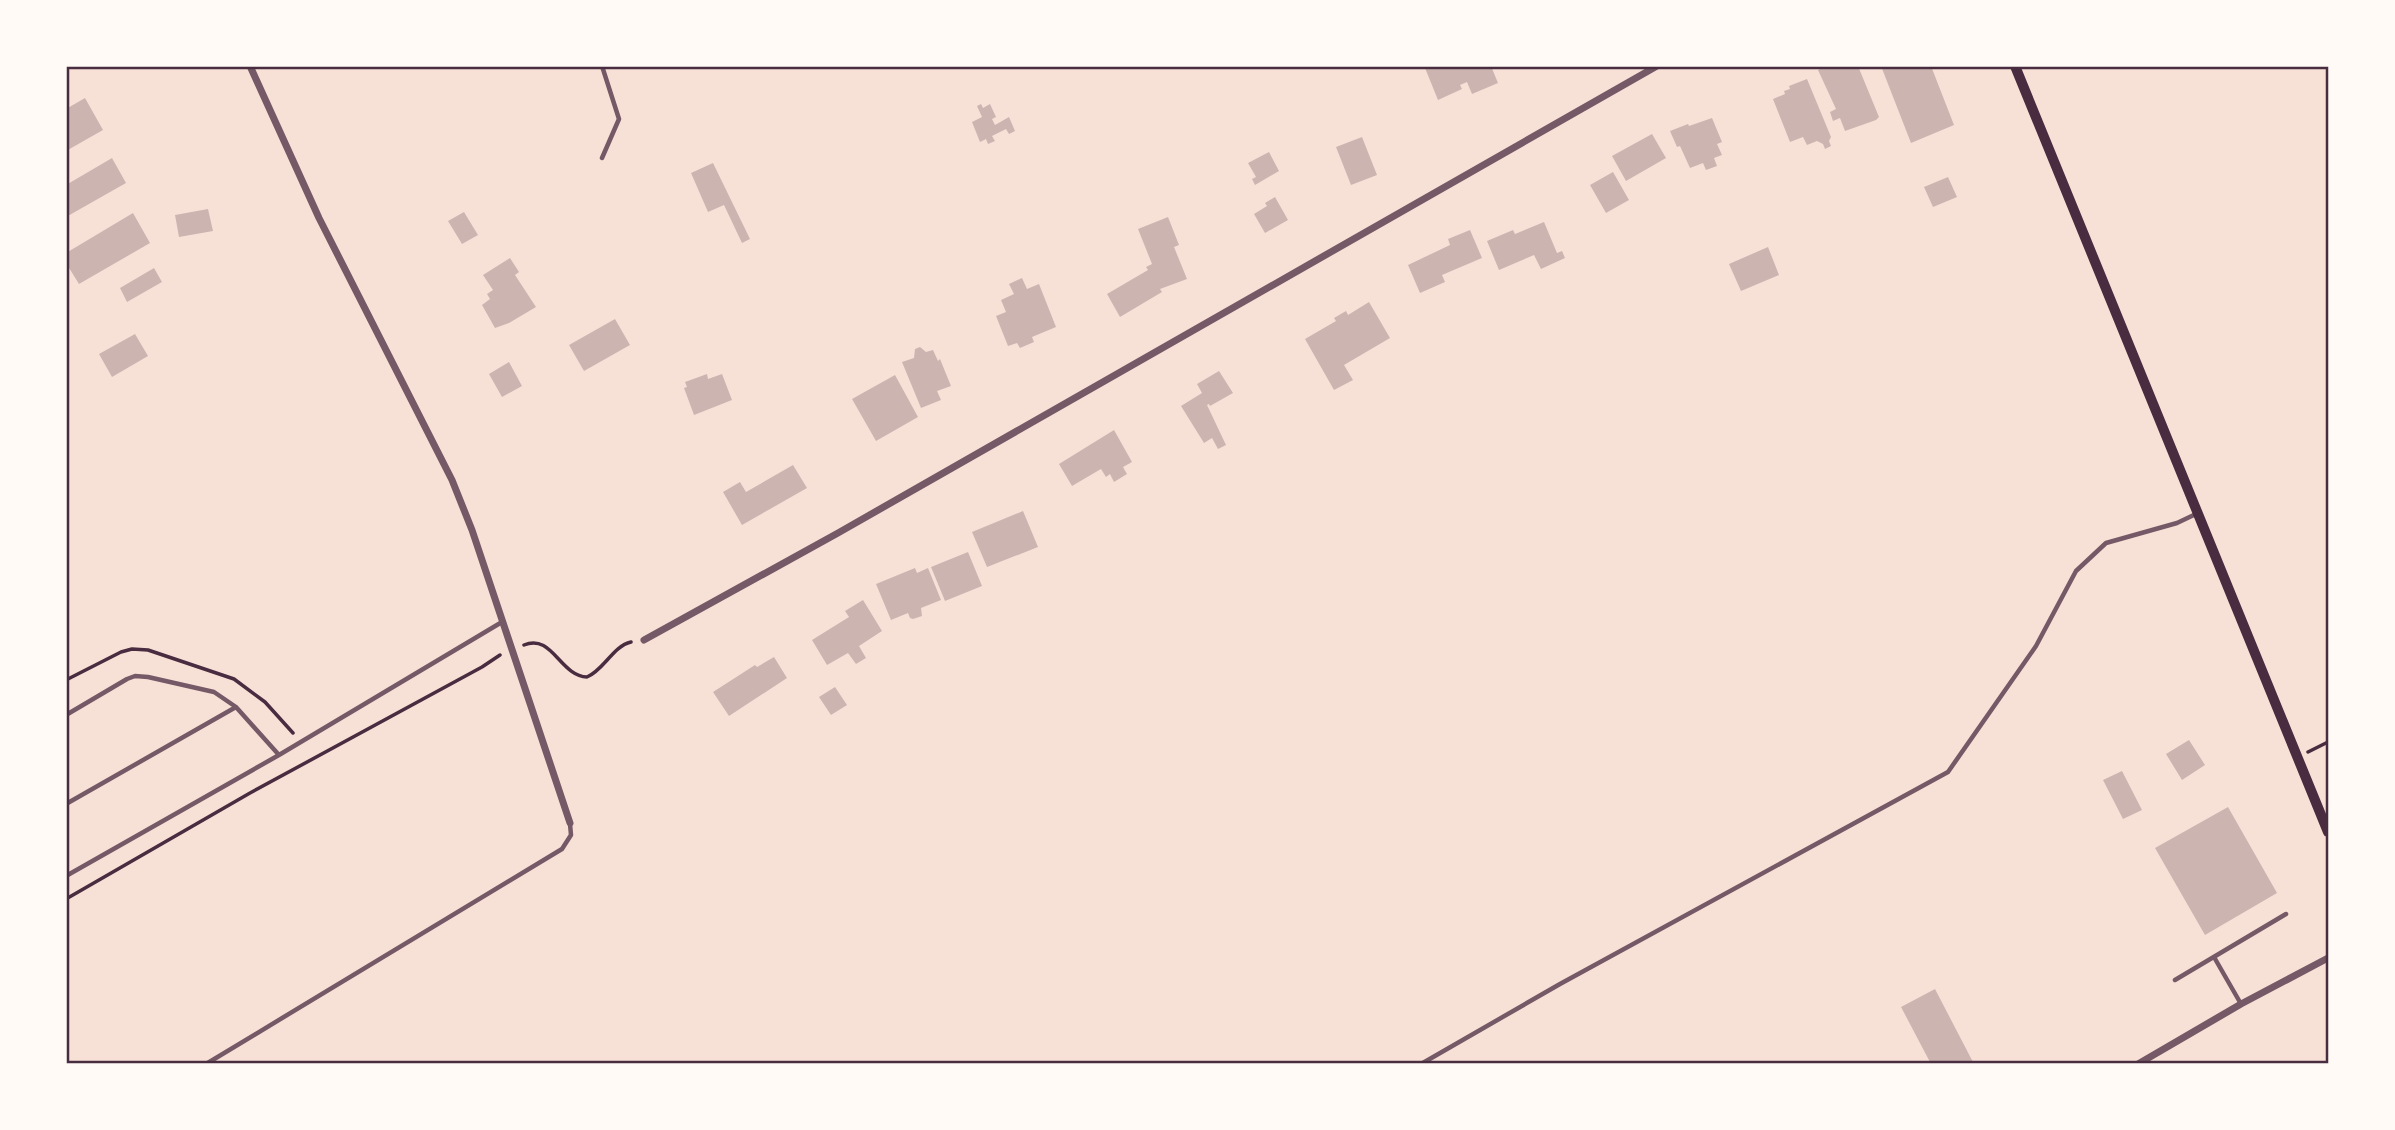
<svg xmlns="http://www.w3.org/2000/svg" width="2395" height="1130" font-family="'Exo 2',sans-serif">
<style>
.building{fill:#ccb4b1}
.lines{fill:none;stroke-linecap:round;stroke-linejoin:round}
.path{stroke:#4a2c40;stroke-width:3.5}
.service{stroke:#755966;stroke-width:4.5}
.minor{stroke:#755966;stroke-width:7}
.secondary{stroke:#4a2c40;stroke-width:10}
.neatline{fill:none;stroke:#4a2c40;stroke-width:2.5}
</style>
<rect width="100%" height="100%" fill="#f7e1d7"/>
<path class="building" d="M1429 66H1491L1498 83 1472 94 1467 82 1460 85 1462 89 1438 100 1425 68Z
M1826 66H1838L1839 69 1845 66H1858L1879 117 1876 120 1845 131 1840 118 1833 121 1830 112 1836 109 1818 70Z
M1881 66H1931L1954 125 1911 143Z
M1807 79 1831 137 1829 141 1831 146 1825 149 1823 144 1817 141 1807 145 1803 137 1790 142 1773 99 1785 94 1784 91 1790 89 1789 86Z
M85 98 103 130 66 151V109Z
M981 104 983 108 990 104 996 117 992 119 995 125 1009 117 1015 131 1009 134 1006 129 992 136 995 141 988 144 986 139 980 142 972 122 982 117 977 106Z
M1712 118 1722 142 1717 144 1722 155 1714 158 1717 166 1706 170 1703 163 1690 168 1680 146 1677 147 1670 131 1688 124 1689 126Z
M1652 134 1666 158 1626 181 1612 156Z
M1362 137 1377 175 1351 185 1336 147Z
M1269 152 1279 171 1255 185 1252 179 1256 177 1248 163Z
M112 158 126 183 66 217V185Z
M713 163 750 239 742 243 724 205 708 212 691 173Z
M1613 172 1629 200 1606 213 1590 185Z
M1948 177 1957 197 1933 207 1924 187Z
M1275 197 1288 220 1265 233 1254 214 1267 206 1265 203Z
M208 209 213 231 179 237 175 215Z
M464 212 478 235 462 244 448 221Z
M133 213 150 243 79 284 66 263V253Z
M1168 217 1179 245 1174 247 1187 279 1160 289 1162 292 1120 317 1107 294 1148 270 1146 267 1152 264 1138 229Z
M1544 222 1557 253 1562 251 1565 258 1541 269 1534 255 1499 270 1487 241 1513 230 1515 234Z
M1470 230 1482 258 1442 275 1445 282 1420 293 1408 265 1450 245 1448 239Z
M1768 247 1779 275 1741 291 1729 264Z
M510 258 519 272 515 275 536 307 509 323 495 328 482 305 490 299 487 294 493 290 483 275Z
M154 268 162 282 127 302 120 288Z
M1022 278 1027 289 1039 284 1056 327 1032 337 1034 342 1020 348 1017 343 1008 346 996 316 1006 312 1001 300 1014 294 1009 284Z
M1369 302 1390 338 1344 365 1353 380 1334 390 1305 339 1336 321 1334 318 1346 311 1348 315Z
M615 319 630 345 584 371 569 345Z
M135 334 148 356 112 377 99 354Z
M920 347 926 352 933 350 938 361 940 359 951 386 937 391 941 400 921 408 902 362 914 358 915 349Z
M509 362 522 386 502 397 489 374Z
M1219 371 1233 393 1210 406 1209 404 1207 405 1226 445 1218 449 1212 438 1204 443 1181 406 1202 393 1197 384Z
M707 374 708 379 722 374 732 400 694 415 684 388 687 387 685 382Z
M895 375 918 417 876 441 852 399Z
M1114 430 1132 462 1123 467 1127 474 1114 482 1110 474 1106 477 1101 469 1072 486 1059 464Z
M793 465 807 488 742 525 723 492 740 482 746 492Z
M1023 511 1038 547 987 567 972 532Z
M968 552 982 586 945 601 931 567Z
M915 568 917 573 928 568 941 600 921 608 922 616 913 619 910 618 908 613 891 620 876 584Z
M863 600 882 631 859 646 866 658 856 664 848 653 827 665 812 640 849 617 845 611Z
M774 657 787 678 729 716 713 692 755 665 757 667Z
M835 687 847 705 831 715 819 697Z
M2189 740 2205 765 2182 780 2166 754Z
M2122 771 2142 810 2123 819 2103 780Z
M2228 807 2277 893 2205 935 2155 848Z
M1935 989 1974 1064H1931L1901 1007Z"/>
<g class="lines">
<path class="path" d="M524 645C552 633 560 676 587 677 604 670 613 646 631 642
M66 680 121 652 132 649 148 650 234 679 265 702 293 733
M2308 752 2328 742
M66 899 250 793 482 667 500 655"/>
<path class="service" d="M602 66 619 119 602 158
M66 715 127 679 135 676 148 677 214 692 236 707 279 755
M66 804 236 707
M66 876 279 755 502 622
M2214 957 2241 1004
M2175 980 2286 914
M206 1064 562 849 571 835 570 824
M1421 1064 1560 984 1948 772 2036 646 2076 571 2106 543 2177 523 2198 513"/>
<path class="minor" d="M250 66 319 218 452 480 472 530 570 823
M644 640 838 533 1657 66
M2138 1064 2241 1004 2328 958"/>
<path class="secondary" d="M2015 66 2328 832"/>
</g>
<rect width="2395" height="1130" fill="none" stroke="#fffaf5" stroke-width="136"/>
<rect x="68" y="68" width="2259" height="994" class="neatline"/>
</svg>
